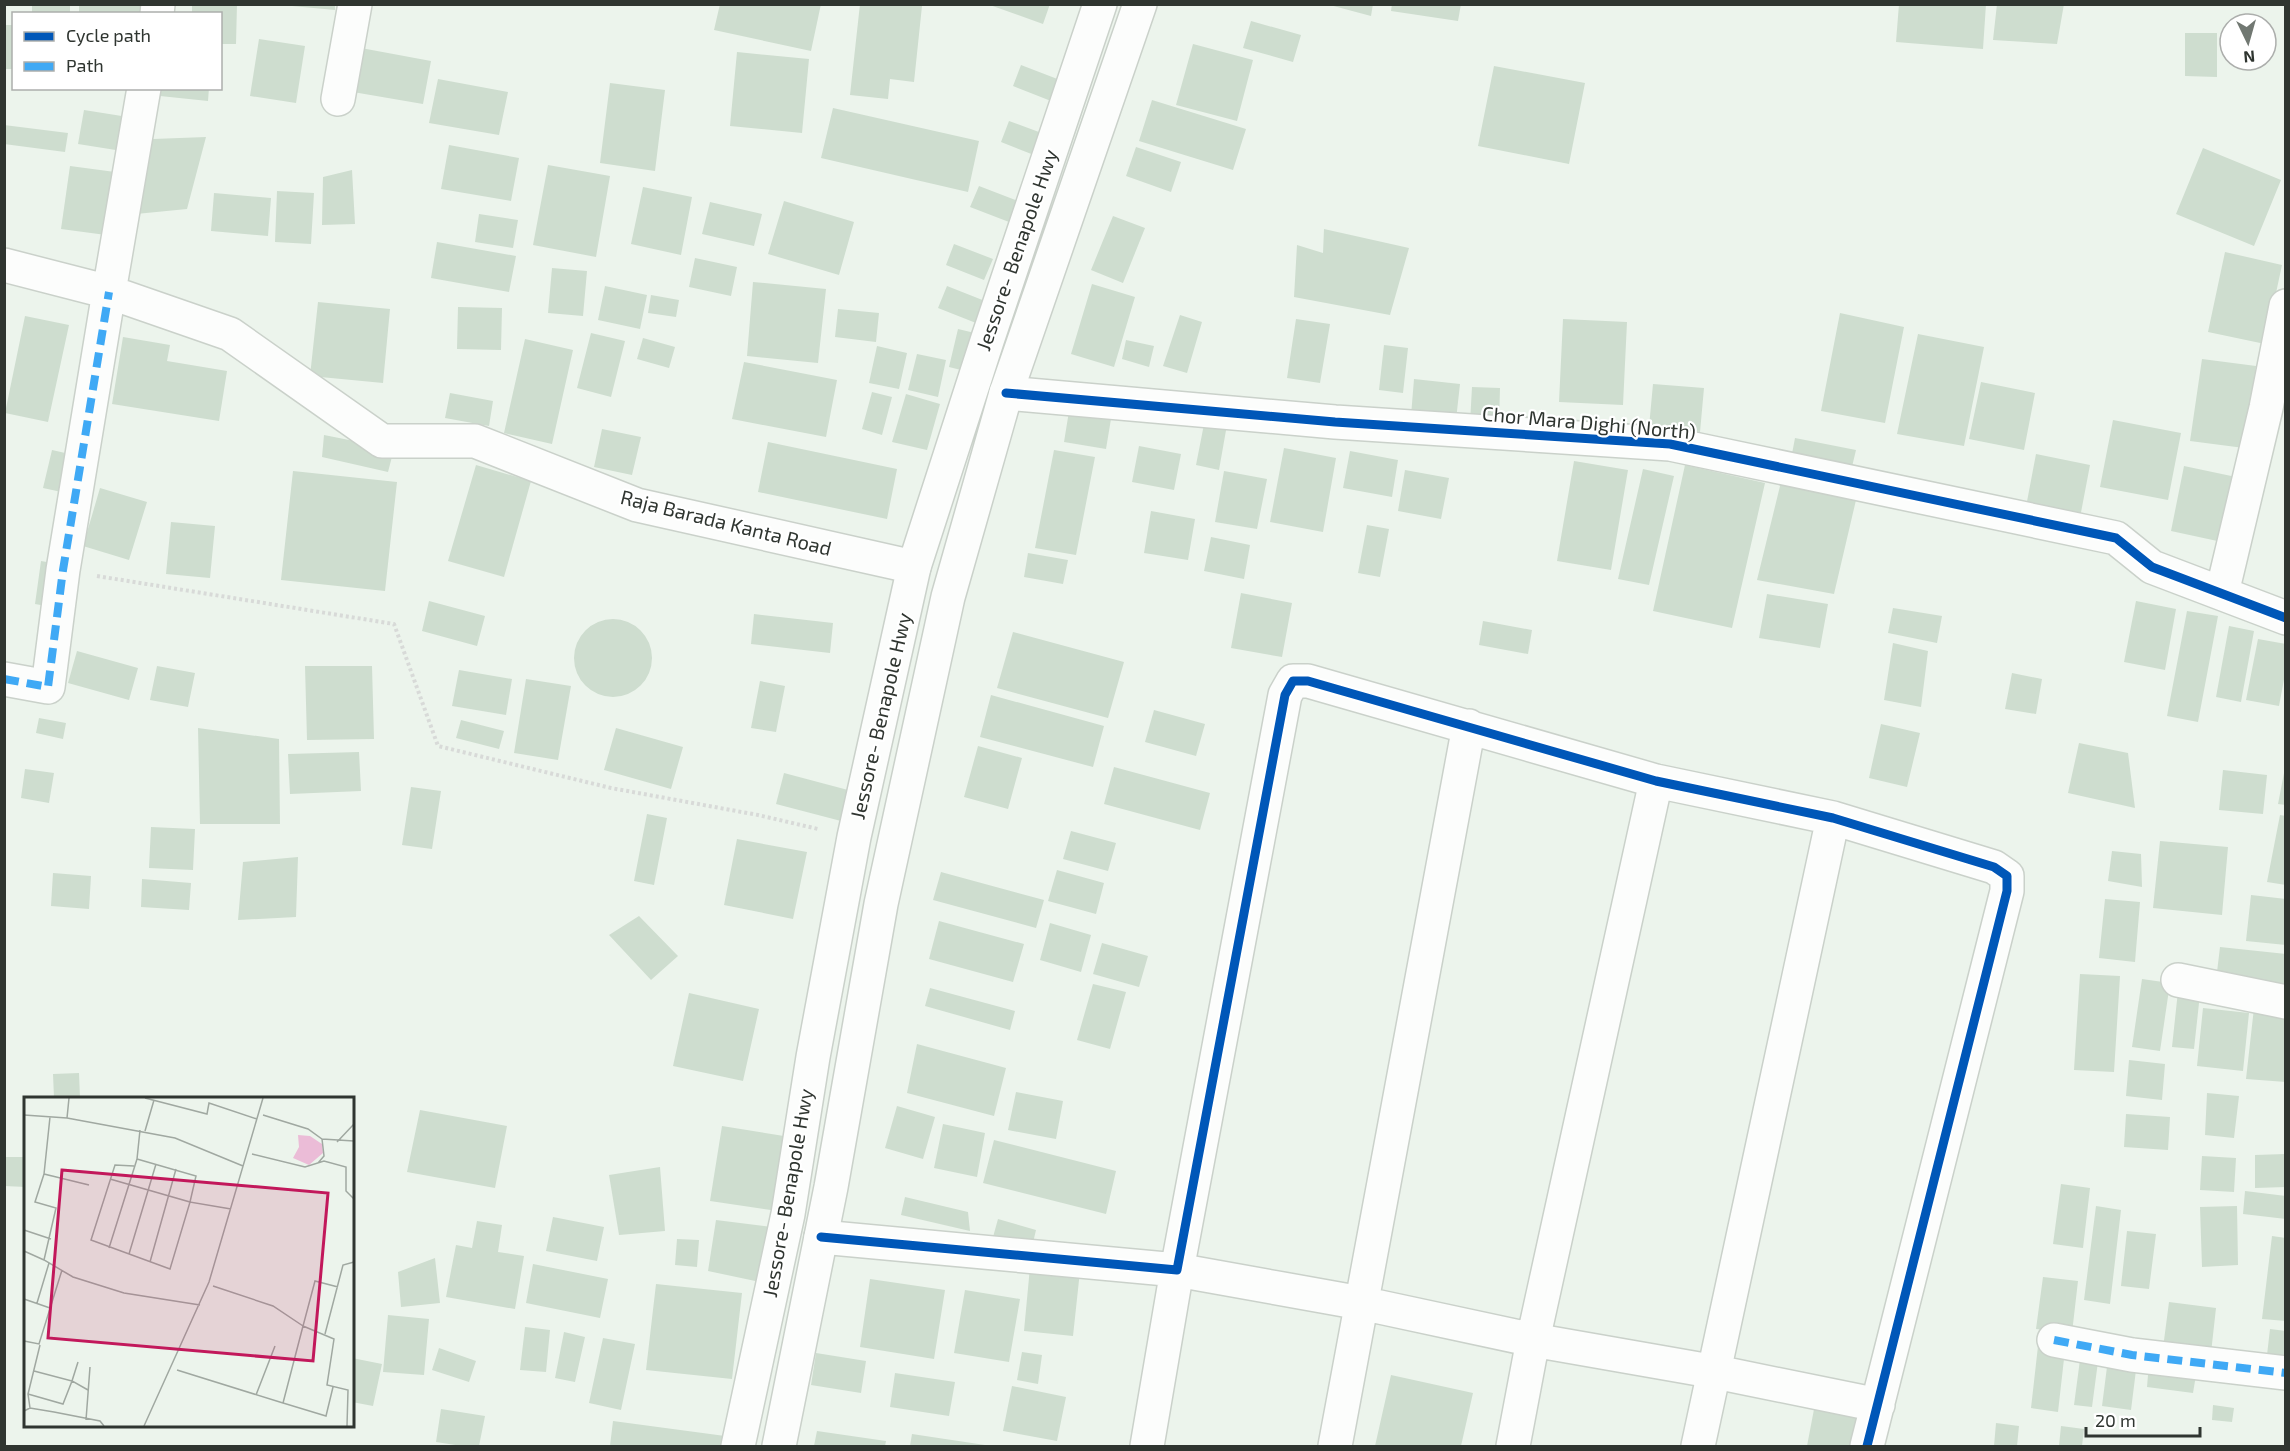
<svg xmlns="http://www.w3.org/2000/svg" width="2290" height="1451" font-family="'Exo 2',sans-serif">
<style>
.building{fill:#ceddcf}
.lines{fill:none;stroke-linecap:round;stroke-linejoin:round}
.street-casing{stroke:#cad1ca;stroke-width:36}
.highway-casing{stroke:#cad1ca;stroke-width:36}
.path{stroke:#d8dad8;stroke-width:4;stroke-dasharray:3 3;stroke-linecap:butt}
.street{stroke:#fcfdfc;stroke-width:33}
.highway{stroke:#fcfdfc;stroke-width:33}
.quiet{stroke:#3fa9f5;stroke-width:8;stroke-dasharray:15 8;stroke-linecap:butt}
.cycleway-casing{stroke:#fff;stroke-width:13}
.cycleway{stroke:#0057b8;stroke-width:9}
.labels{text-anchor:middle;stroke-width:4.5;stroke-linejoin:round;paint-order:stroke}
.street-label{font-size:20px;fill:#2f3530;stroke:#fff}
.inset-road{fill:none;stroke:#a0a8a1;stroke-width:1.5}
.view{fill:#c2185b;fill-opacity:0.15;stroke:#c2185b;stroke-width:3}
.inset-edge{fill:none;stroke:#2f3530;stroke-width:3}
</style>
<rect width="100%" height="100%" fill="#ecf4ec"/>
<path class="building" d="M32 4H70V14H32Z
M79 4H144V14H79Z
M192 4H237L236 44H220V14H192Z
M292 4H335V10L292 6Z
M720 4H821L811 51 714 30Z
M860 4 922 6 914 82 890 79 888 99 850 95Z
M987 4H1050L1043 24Z
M1326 4H1373L1371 16Z
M1392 4H1461L1458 21 1391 11Z
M1899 4H1986L1983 49 1896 42Z
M1997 4H2064L2057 44 1993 40Z
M1251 21 1301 35 1293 62 1243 48Z
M5 25H14V69H5Z
M2185 33H2217V77L2185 76Z
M259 39 305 46 296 103 250 96Z
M1193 44 1253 60 1237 121 1176 105Z
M361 48 431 61 423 104 353 92Z
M737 52 809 59 802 133 730 126Z
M1021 65 1060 80 1051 101 1013 86Z
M1494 66 1585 83 1569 164 1478 146Z
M438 79 508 92 499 135 429 123Z
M610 83 665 90 655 171 600 163Z
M161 88H209L208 101 160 96Z
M1152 100 1246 129 1233 170 1139 141Z
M833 108 979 141 968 192 821 158Z
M84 110 128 117 122 151 78 144Z
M1009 121 1047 135 1039 157 1001 142Z
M4 125 68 133 65 152 4 144Z
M206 137 187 209 136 214 153 139Z
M449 145 519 158 511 201 441 189Z
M1136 147 1181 162 1171 192 1126 176Z
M2203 148 2281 180 2254 246 2176 214Z
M548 165 610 176 596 257 533 245Z
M70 166 115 172 106 235 61 229Z
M352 170 355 224 322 225 323 177Z
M979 186 1018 201 1009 222 970 207Z
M643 187 692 197 681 255 631 244Z
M277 191 314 193 311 244 275 242Z
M214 193 271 198 268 236 211 231Z
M784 201 854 222 839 275 768 254Z
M710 202 762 214 754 246 702 234Z
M479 214 518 220 513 248 475 242Z
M1113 216 1145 228 1123 283 1091 270Z
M1324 229 1409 248 1390 315 1294 297 1297 245 1323 253Z
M437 242 516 256 509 292 431 278Z
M954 244 993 259 984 280 946 265Z
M2225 252 2282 265 2265 344 2208 332Z
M695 258 737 267 731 296 689 287Z
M552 268 587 271 583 316 548 313Z
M753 282 826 289 818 363 747 356Z
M1092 284 1135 297 1114 367 1071 354Z
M605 286 647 295 640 329 598 320Z
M947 286 985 301 976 323 938 308Z
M651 295 679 300 676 317 648 313Z
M318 302 390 309 383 383 310 376Z
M458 307 502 308 501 350 457 349Z
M838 309 879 313 876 342 835 337Z
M1840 313 1904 327 1885 423 1821 411Z
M1180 315 1202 322 1187 373 1163 366Z
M25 316 69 325 48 422 5 413Z
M1296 319 1330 324 1320 383 1287 378Z
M1563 319 1627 322 1623 405 1559 402Z
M958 329 979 334 969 372 949 367Z
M591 333 625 341 611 397 577 388Z
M1918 334 1984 347 1964 446 1897 434Z
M123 337 170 345 167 361 227 371 219 421 112 404Z
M643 338 675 347 669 368 637 359Z
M525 339 573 350 552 444 504 433Z
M1126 340 1154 346 1149 367 1122 359Z
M1384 345 1408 348 1403 393 1379 390Z
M877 346 907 353 899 389 869 383Z
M917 354 946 360 938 397 908 390Z
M2202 359 2256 366 2244 448 2190 441Z
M744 362 837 380 826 437 732 419Z
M1414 379 1460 384 1456 420 1411 416Z
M1981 382 2035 393 2024 450 1969 439Z
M1653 384 1704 388 1700 432 1649 427Z
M1472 387 1500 388 1499 424 1470 423Z
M872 392 892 397 882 435 862 429Z
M450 393 493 401 489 426 445 418Z
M906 394 940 404 927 450 892 442Z
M1070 405 1112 413 1106 449 1064 442Z
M1206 414 1228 419 1219 470 1196 465Z
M2113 420 2181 433 2168 500 2100 487Z
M602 429 641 437 632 475 594 467Z
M324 435 394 449 388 472 322 457Z
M1795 438 1856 450 1851 471 1791 459Z
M768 442 897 469 887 519 758 492Z
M1139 446 1181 454 1174 490 1132 482Z
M1284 448 1336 458 1323 532 1270 522Z
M52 450 74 455 66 493 43 488Z
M1054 450 1095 457 1076 555 1035 548Z
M1350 451 1398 460 1392 497 1343 488Z
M2036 454 2090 465 2079 523 2025 512Z
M1574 461 1628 470 1611 570 1557 561Z
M476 465 531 481 504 577 448 561Z
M1685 465 1765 483 1732 628 1653 611Z
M2184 466 2236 477 2222 542 2171 531Z
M1643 469 1674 476 1649 585 1618 579Z
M1405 470 1449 478 1441 519 1398 511Z
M293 471 397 482 385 591 281 580Z
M1224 471 1267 479 1257 529 1215 522Z
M1781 482 1856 500 1834 594 1757 580Z
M100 488 147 502 129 560 83 546Z
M1151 511 1195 519 1188 560 1144 553Z
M171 522 215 526 210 578 166 574Z
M1367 525 1389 529 1380 577 1358 573Z
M1211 537 1250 545 1244 579 1204 571Z
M1028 553 1068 560 1063 584 1024 577Z
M41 561 58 564 52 607 35 604Z
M1241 593 1292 603 1282 657 1231 648Z
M1767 594 1828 604 1820 648 1759 638Z
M429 601 485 616 477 646 422 631Z
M2136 601 2176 609 2165 670 2124 662Z
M1893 608 1942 616 1937 643 1888 633Z
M2187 611 2218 616 2198 722 2167 716Z
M754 614 833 623 830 653 751 644Z
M574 658a39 39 0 1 1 78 0a39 39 0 1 1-78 0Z
M1483 621 1532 630 1528 654 1479 645Z
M2229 626 2254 631 2241 702 2216 697Z
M1013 632 1124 662 1108 718 997 688Z
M2258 639 2286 644V669L2279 706 2246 700Z
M1893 643 1928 651 1921 707 1884 700Z
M77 651 138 668 129 700 68 683Z
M157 666 195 673 188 707 150 700Z
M305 666H372L374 739 307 740Z
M459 670 512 679 506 715 452 706Z
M2012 673 2042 679 2036 714 2005 709Z
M526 679 571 686 558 760 514 753Z
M760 681 785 686 776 732 751 728Z
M991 695 1104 726 1093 767 980 737Z
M1154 710 1205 724 1196 756 1145 742Z
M39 718 66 723 63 739 36 733Z
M461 720 504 731 499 749 456 738Z
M1881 724 1920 733 1907 787 1869 778Z
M198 728 279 739 280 824H200Z
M616 728 683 747 671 789 604 770Z
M2079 743 2128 753 2135 808 2068 793Z
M978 746 1022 758 1008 809 964 797Z
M359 752 361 791 290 794 288 754Z
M1114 767 1210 793 1200 830 1104 804Z
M25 769 54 773 49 803 21 798Z
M2223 770 2267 775 2263 814 2219 810Z
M784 773 848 790 841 821 776 804Z
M2284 773H2286V805L2278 804Z
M411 787 441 791 432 849 402 845Z
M647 814 667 818 654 885 634 881Z
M2280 815 2286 816V885L2267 882Z
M151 827 195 829 193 870 149 868Z
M1071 831 1116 843 1108 871 1063 859Z
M737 839 807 852 793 919 724 905Z
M2160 841 2228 847 2222 915 2153 908Z
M2112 851 2141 854 2142 887 2108 881Z
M298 857 296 917 238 920 243 862Z
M1057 870 1104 883 1096 914 1048 901Z
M941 872 1044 900 1036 928 933 900Z
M53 873 91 876 89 909 51 906Z
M142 879 191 883 189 910 141 907Z
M2251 895 2286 899V945L2246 941Z
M2105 899 2140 902 2135 962 2099 958Z
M639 916 678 956 651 980 609 935Z
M939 921 1024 944 1013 982 929 959Z
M1050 923 1091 935 1081 972 1040 960Z
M1102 943 1148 956 1139 987 1093 974Z
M2220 947 2286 954V996L2215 989Z
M2080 974 2120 976 2114 1072 2074 1070Z
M2142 979 2170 983 2160 1051 2132 1047Z
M1093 984 1126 992 1110 1049 1077 1040Z
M930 988 1015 1011 1010 1030 925 1006Z
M2178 991 2200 994 2194 1049 2172 1047Z
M689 993 759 1009 743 1081 673 1066Z
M2203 1008 2249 1013 2243 1071 2197 1066Z
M2254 1008 2286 1011V1082L2246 1079Z
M917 1044 1006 1068 994 1116 907 1093Z
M2129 1060 2165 1064 2162 1100 2126 1096Z
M79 1073 80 1098H54L53 1074Z
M1016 1092 1063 1101 1056 1139 1008 1130Z
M2207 1093 2239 1096 2234 1138 2205 1135Z
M897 1106 935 1117 923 1159 885 1148Z
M420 1110 507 1126 495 1188 407 1172Z
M2126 1114 2170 1117 2168 1150 2124 1147Z
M943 1124 985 1133 977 1177 934 1168Z
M722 1126 790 1137 778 1211 710 1201Z
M994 1140 1116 1171 1106 1214 983 1183Z
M2285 1154 2286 1187 2255 1188V1155Z
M2202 1156 2236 1158 2234 1192 2200 1190Z
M4 1157H26V1187L4 1186Z
M660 1167 665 1231 619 1235 609 1175Z
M2061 1184 2090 1188 2083 1248 2053 1244Z
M2245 1191 2286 1196V1219L2243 1214Z
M905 1197 968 1212 970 1231 901 1215Z
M2096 1206 2121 1210 2110 1304 2084 1300Z
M2237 1206 2238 1265 2202 1267 2200 1207Z
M553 1217 604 1227 597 1261 546 1251Z
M998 1219 1036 1230 1032 1247 993 1237Z
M716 1220 772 1227 760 1282 708 1271Z
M477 1221 502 1225 498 1252 524 1256 515 1309 446 1297 456 1245 472 1248Z
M2127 1231 2156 1234 2149 1289 2121 1286Z
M2272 1236 2286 1238V1321L2262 1319Z
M677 1239 699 1240 697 1267 675 1265Z
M435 1258 440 1303 401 1307 398 1272Z
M533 1264 608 1279 600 1318 526 1303Z
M1030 1267 1080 1271 1073 1336 1024 1331Z
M2043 1277 2078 1281 2072 1333 2036 1329Z
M870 1279 945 1290 934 1359 860 1347Z
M656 1284 742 1293 732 1379 646 1370Z
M965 1290 1020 1299 1009 1362 954 1353Z
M2169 1302 2216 1308 2211 1353 2163 1348Z
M388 1315 429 1319 424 1375 383 1372Z
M525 1327 550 1330 546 1372 520 1370Z
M2270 1329 2286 1331V1357L2267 1355Z
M564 1332 585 1337 575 1382 555 1378Z
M603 1338 635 1344 621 1410 589 1403Z
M2038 1346 2065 1350 2058 1412 2031 1408Z
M439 1348 476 1361 469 1382 432 1370Z
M1022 1352 1042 1355 1038 1384 1017 1380Z
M2081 1352 2099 1354 2092 1407 2074 1405Z
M816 1353 866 1361 861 1393 811 1385Z
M352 1358 382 1364 373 1406 352 1402Z
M2108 1359 2137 1362 2131 1410 2102 1406Z
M2149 1363 2197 1369 2193 1393 2147 1387Z
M895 1373 955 1382 949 1416 890 1407Z
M1391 1375 1473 1393 1461 1446H1375Z
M1012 1386 1066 1397 1057 1441 1003 1431Z
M1815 1404 1865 1414 1859 1446H1807Z
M2213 1405 2234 1408 2232 1422 2212 1420Z
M441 1409 485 1416 479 1446H462L436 1442Z
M613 1421 725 1436 724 1446H610Z
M1996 1423 2019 1426 2017 1446H1994Z
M2061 1426 2084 1429 2082 1446H2059Z
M817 1431 886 1441 885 1446H814Z
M912 1434 985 1445V1446H910Z"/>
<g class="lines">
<g class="street-casing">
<path id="street" d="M157 14 158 4
M144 88 109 292 230 334 382 441H475L637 505 914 567
M338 99 355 4
M4 265 109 292 63 570 48 687 4 679
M1006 393 1335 422 1670 444 2116 538 2152 567 2286 618
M2222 593 2266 408 2286 306
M2178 980 2286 1002
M821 1237 1177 1270 1285 695 1293 681H1308L1656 781 1833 818 1994 867 2007 876V891L1867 1446
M2054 1340 2132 1355 2286 1373
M1147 1446 1177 1270 1361 1303 1533 1340 1716 1372 1878 1405
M1335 1446 1469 726
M1513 1446 1533 1340 1656 781
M1698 1446 1833 818"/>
</g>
<g class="highway-casing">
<path id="highway" d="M738 1446 788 1214 813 1057 854 837 914 567 987 341 1100 4
M779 1446 831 1187 881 904 948 597 1006 393 1140 4"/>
</g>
<path class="path" d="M97 576 394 624 438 746 611 788 758 815 818 829"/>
<use href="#street" class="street"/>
<use href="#highway" class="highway"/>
<path class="quiet" d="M4 679 48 687 63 570 109 292
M2054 1340 2132 1355 2286 1373"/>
<g class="cycleway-casing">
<path id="cycleway" d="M1006 393 1335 422 1670 444 2116 538 2152 567 2286 618
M821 1237 1177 1270 1285 695 1293 681H1308L1656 781 1833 818 1994 867 2007 876V891L1867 1446"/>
</g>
<use href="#cycleway" class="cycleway"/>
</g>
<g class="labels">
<g class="street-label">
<text transform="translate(1017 250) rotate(-71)" y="7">Jessore- Benapole Hwy</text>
<text transform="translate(1589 423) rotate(5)" y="7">Chor Mara Dighi (North)</text>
<text transform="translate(726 523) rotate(14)" y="7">Raja Barada Kanta Road</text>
<text transform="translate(881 716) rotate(-77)" y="7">Jessore- Benapole Hwy</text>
<text transform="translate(788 1193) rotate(-80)" y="7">Jessore- Benapole Hwy</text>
</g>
</g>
<g transform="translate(24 1097)">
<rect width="330" height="330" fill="#ecf4ec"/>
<path d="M274 38 286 39 298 47 299 56 285 68 269 61 275 50Z" fill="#ebbcd7"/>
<path class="inset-road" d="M121 1 183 17 185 6 233 22M0 18 43 21 151 41 219 69M239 18 284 32 298 42 330 44M26 20 20 77 11 105 32 111 20 163 49 180 100 196 176 208M43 21 45 1M121 34 130 3M313 45 330 27M228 57 281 70 300 64 322 70V94L330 102M294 66 300 59 298 42M110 69 91 68 67 143 146 172 166 105 207 112M20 77 65 88M86 82 166 105 172 79 113 62M0 133 27 142M85 151 113 62 116 33M0 154 20 163M105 157 132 67M126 165 152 72M189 189 249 209 279 229 259 306 302 319 309 290M314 190 291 184 279 229 310 242 303 288 324 293 323 329M0 202 26 211M13 206 25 166M301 237 319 168 330 165M0 244 15 247 38 173M54 265 48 284 64 293M153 273 259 306M4 297 39 307 48 284 10 274M232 298 251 249M6 311 4 297 16 248M0 314 6 311 30 315 76 324 80 329M62 323 66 270M120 329 185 185 239 1"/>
<path class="view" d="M38 73 304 96 289 264 24 241Z"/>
<rect width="330" height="330" class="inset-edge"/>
</g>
<rect width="2290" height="1451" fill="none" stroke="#2f3530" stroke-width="12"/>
<rect x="12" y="12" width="210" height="78" fill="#ffffff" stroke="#acaeac" stroke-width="1.5"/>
<rect x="24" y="32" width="30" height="9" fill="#0057b8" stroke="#acaeac" stroke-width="1.5"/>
<text x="66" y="42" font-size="18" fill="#2f3530">Cycle path</text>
<rect x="24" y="62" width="30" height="9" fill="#3fa9f5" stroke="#acaeac" stroke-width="1.5"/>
<text x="66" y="72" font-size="18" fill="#2f3530">Path</text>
<g transform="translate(2248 42) rotate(175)"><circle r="28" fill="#ffffff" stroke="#acaeac" stroke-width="1.5"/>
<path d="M0-4.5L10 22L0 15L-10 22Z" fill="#717872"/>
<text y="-9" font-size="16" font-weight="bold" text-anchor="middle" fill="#2f3530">N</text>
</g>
<path d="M2086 1427v9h114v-9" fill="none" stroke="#2f3530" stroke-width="3"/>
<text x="2095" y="1427" font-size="18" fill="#2f3530" stroke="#ffffff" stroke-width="4.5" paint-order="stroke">20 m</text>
</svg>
